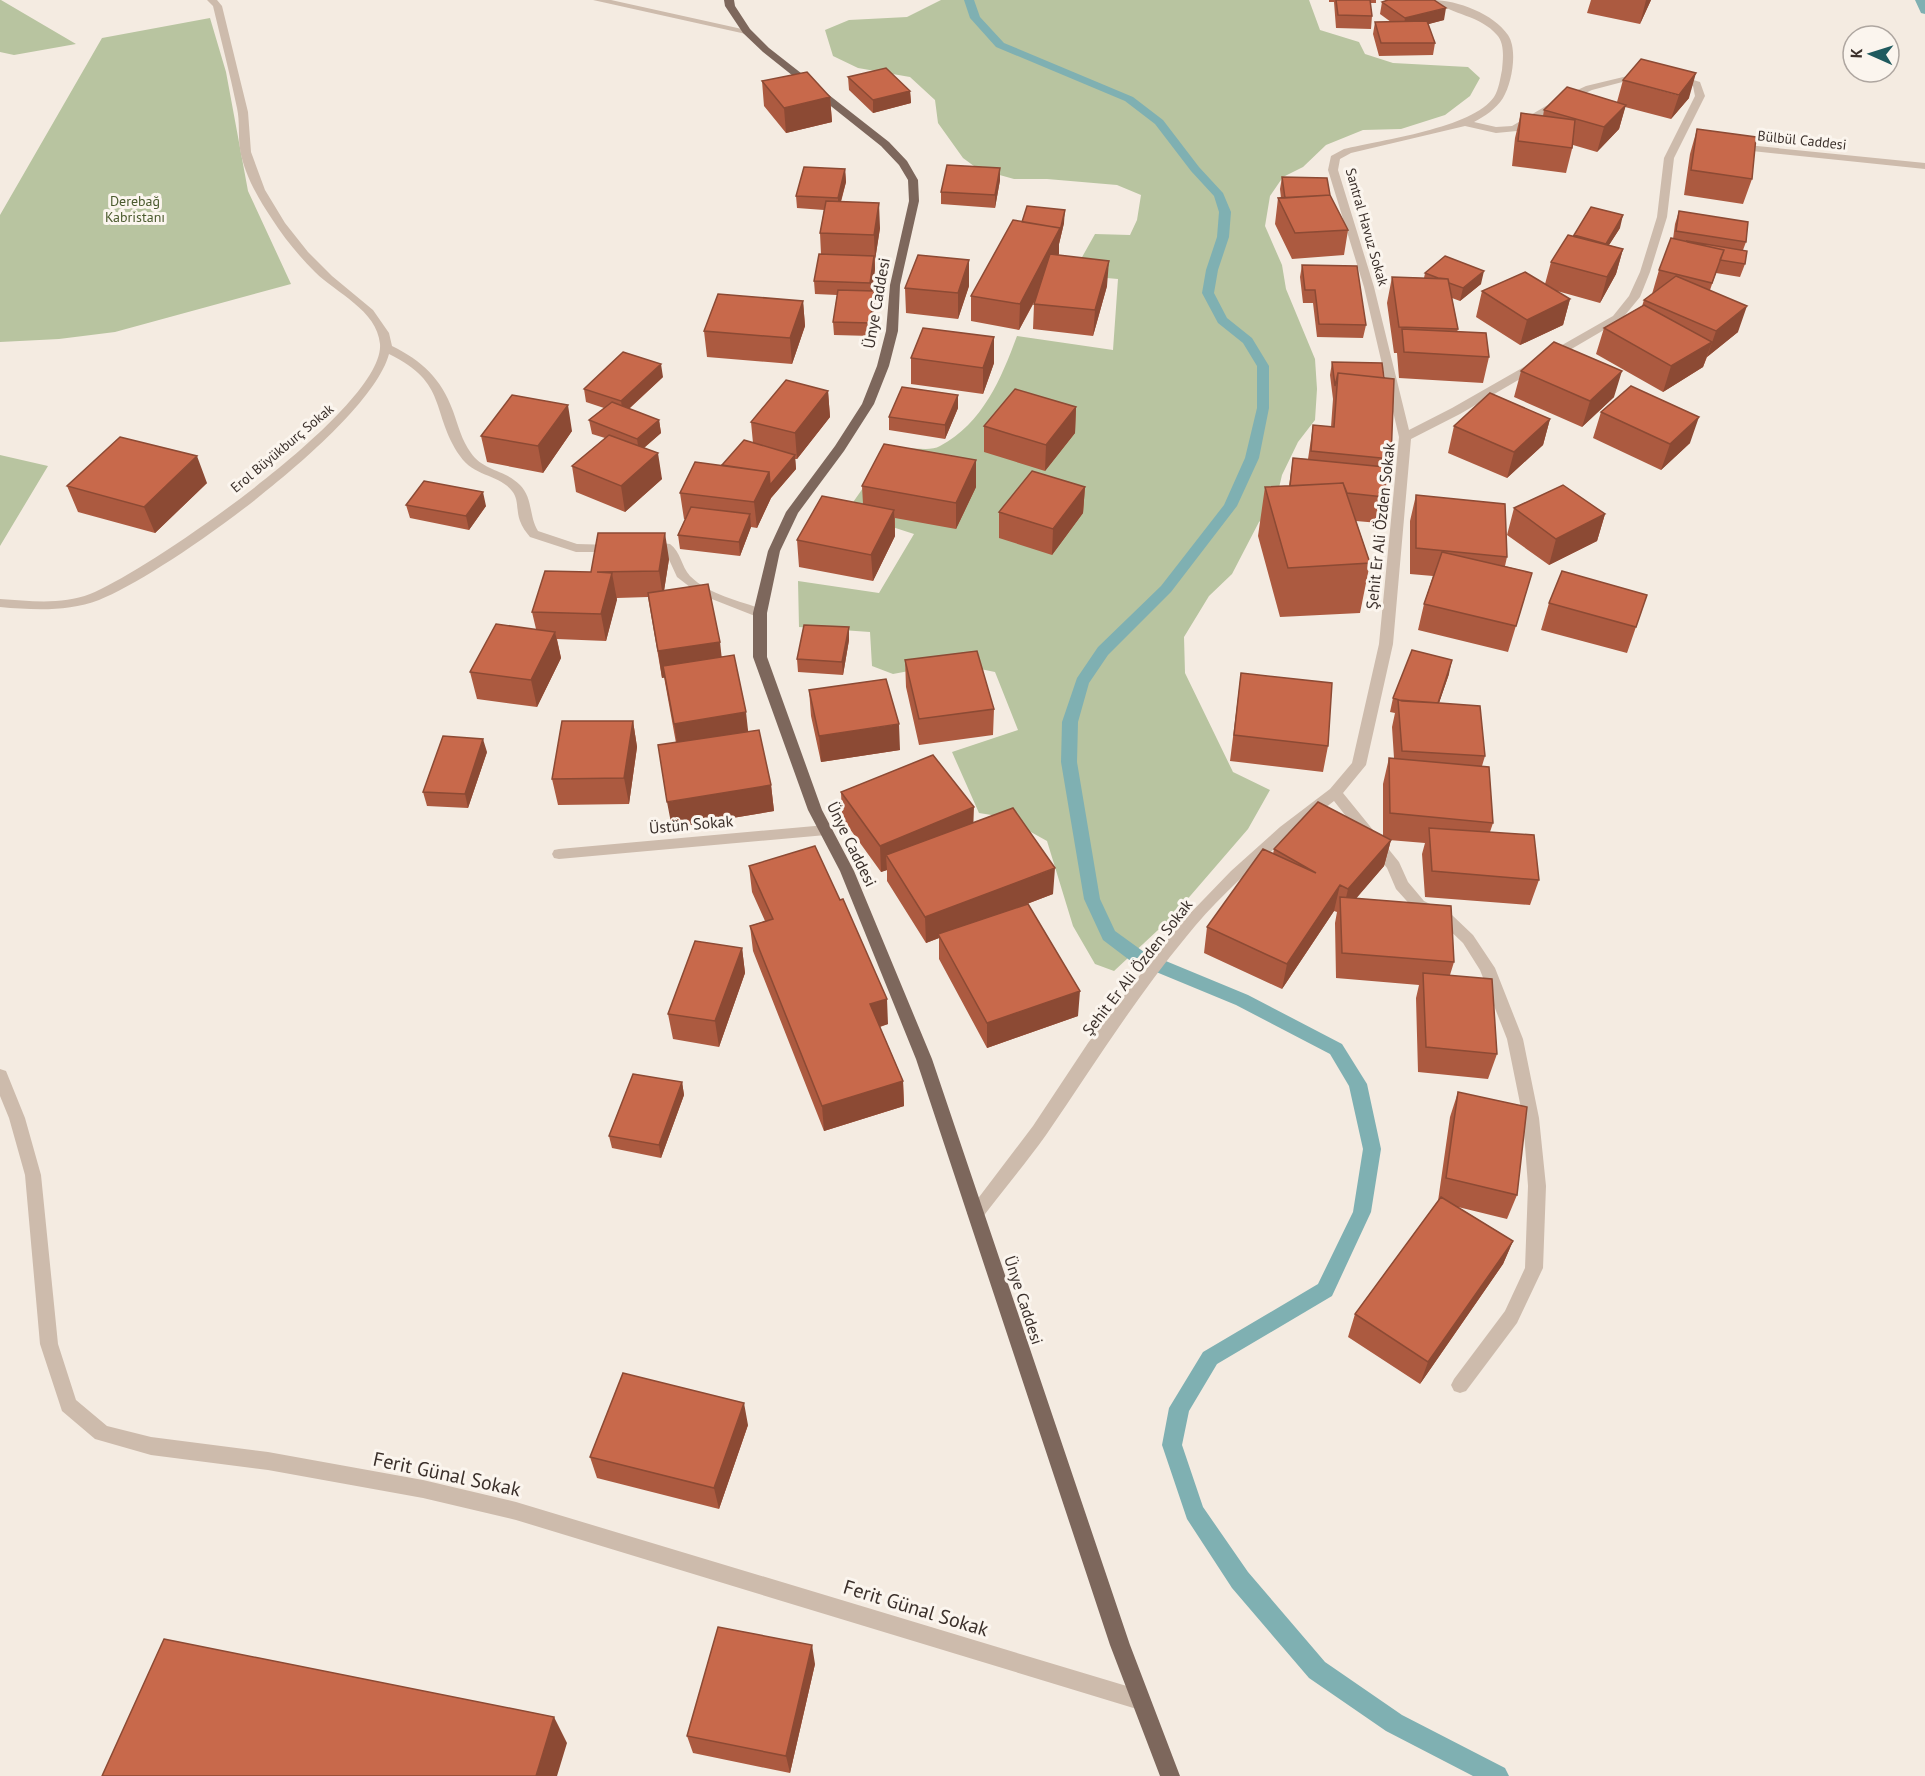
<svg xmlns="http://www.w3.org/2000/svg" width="1925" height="1776" font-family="'PT Sans',sans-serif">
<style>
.green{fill:#b8c4a0}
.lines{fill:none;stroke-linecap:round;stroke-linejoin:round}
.stream{fill:#7fb0b2;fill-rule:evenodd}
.minor{fill:#cdbbac;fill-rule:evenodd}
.major{fill:#7d675c;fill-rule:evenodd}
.wall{fill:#ac5a40}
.shaded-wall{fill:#8c4a34}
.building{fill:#c8694b;stroke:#8c4a34;stroke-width:1.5}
.labels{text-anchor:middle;stroke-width:6;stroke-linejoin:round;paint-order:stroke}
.far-street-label{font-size:14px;fill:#3b302b;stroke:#fbf5ee}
.far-park-label{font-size:14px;fill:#4a5a2e;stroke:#fbf5ee}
.street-label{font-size:16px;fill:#3b302b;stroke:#fbf5ee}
.near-street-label{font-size:20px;fill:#3b302b;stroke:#fbf5ee}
</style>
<rect width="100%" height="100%" fill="#f4ebe1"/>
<path class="green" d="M0 0H1L76 44 14 55 0 52Z
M941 0H1309L1320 30 1359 42 1365 54 1393 63 1468 67 1480 78 1470 96 1445 115 1401 129 1363 130 1326 145 1303 167 1283 177 1270 196 1265 226 1282 265 1286 289 1315 359 1317 389 1315 420 1298 442 1282 475 1274 509 1259 522 1232 574 1209 596 1184 637 1185 673 1233 772 1270 790 1248 829 1172 917 1114 971 1095 964 1073 926 1047 841 1004 817 979 813 952 752 1018 730 995 672 951 663 893 674 872 666 870 632 799 627 798 581 879 593 914 534 846 512C861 492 875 467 896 452 908 444 928 453 940 446 983 423 1001 379 1017 336L1113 350 1118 279 1072 275 1095 234 1130 235 1137 220 1141 195 1117 185 1047 179H1014L978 169 963 158 938 123 935 100 910 77 858 68 833 56 825 30 849 20 907 17Z
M210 18 226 72 248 191 291 284 115 332 59 339 0 342V215L102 38Z
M0 455 48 466 0 546Z"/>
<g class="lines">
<path class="stream" d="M964 0H974L980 17 1004 43 1133 97 1163 120 1199 167 1223 193 1231 212 1229 237 1218 270 1214 293 1227 318 1252 338 1269 366V408L1259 458 1237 506 1171 592 1108 655 1089 683 1078 722 1077 762 1100 899 1115 931 1144 952 1248 995 1342 1044 1367 1084 1381 1149 1371 1212 1332 1296 1217 1364 1189 1411 1182 1445 1203 1507 1248 1572 1325 1662 1402 1715 1505 1768 1509 1776H1473L1386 1731 1309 1678 1232 1588 1187 1519 1162 1445 1169 1408 1203 1352 1318 1284 1353 1212 1363 1149 1349 1086 1330 1054 1236 1005 1132 962 1103 940 1084 899 1061 762 1062 722 1077 678 1098 647 1161 586 1224 505 1245 458 1257 408V366L1243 343 1218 323 1202 293 1206 270 1217 237 1219 212 1214 196 1191 171 1155 124 1125 101 996 47 970 18Z
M1915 0H1925V14L1921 13Z"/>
<path class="minor" d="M207 0H217L222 6 248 112 251 152 265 190 285 223 308 252 332 276 373 310 389 333 392 346C422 361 441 378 453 411 458 425 462 441 471 453 483 471 506 470 520 485 533 498 529 517 538 531L577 544 613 545 619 549 617 552H576L530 537C526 532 522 527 520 521 516 511 519 499 512 491 499 474 474 477 460 456 430 412 449 383 389 354 370 426 169 572 99 600 67 612 33 610 0 607V599C30 601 62 605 90 594 148 571 385 408 380 344 377 310 336 293 315 272 299 256 284 238 272 219 258 198 244 174 240 149 238 135 240 122 237 108 230 74 221 40 213 6Z
M593 0H611L751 31 746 34Z
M1433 0C1457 0 1494 14 1508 35 1518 50 1512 83 1503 98 1496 109 1485 116 1474 122L1496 127 1512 126 1556 100 1586 86 1644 72 1649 75 1592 90 1562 104 1517 131 1496 133 1465 126 1351 153 1340 159 1338 170 1374 287 1409 430 1452 408 1613 316 1629 296 1640 272 1657 217 1664 158 1695 96 1693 86 1669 77 1674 74 1700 82 1705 96 1674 158 1667 217 1650 272 1640 297 1621 320 1460 414 1411 439 1393 644 1366 765 1343 793 1399 862 1408 882 1424 901 1452 915 1473 935 1495 968 1523 1039 1539 1118 1546 1186 1543 1268 1517 1323 1466 1391 1460 1393 1454 1391 1451 1385 1454 1379 1505 1311 1525 1268 1528 1186 1523 1118 1507 1039 1480 970 1463 943 1442 923 1414 909 1396 889 1387 868 1334 801C1281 842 1228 885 1186 937 1134 1000 1092 1068 1046 1135 1026 1163 1003 1190 982 1218L976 1220 970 1218 967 1213 1033 1126 1088 1043 1176 928 1231 871 1280 827 1330 789 1352 763 1379 644 1399 437 1364 287 1328 170 1331 156 1344 149C1381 140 1473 128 1494 97 1499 89 1500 79 1502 70 1503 59 1505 44 1497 35 1480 15 1452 15 1433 0Z
M1737 144 1925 163V169L1733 149 1732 147Z
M646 541 670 544C681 552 681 566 690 576 709 595 740 601 765 610L767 613 760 617 755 616 699 594 677 577 666 553 657 549 642 548 640 545Z
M826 825 833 830 826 835 559 859 554 858 552 854 554 850 559 849Z
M0 1069 6 1071 25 1118 41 1175 58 1344 76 1400 107 1426 151 1437 268 1452 423 1480 516 1502 1140 1690 1147 1693 1150 1700 1147 1707 1140 1710 516 1520 423 1498 268 1470 151 1455 95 1439 62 1411 40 1344 25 1175 9 1118 0 1096Z"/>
<path class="major" d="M724 0H734L735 6 750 29 769 48 889 142 907 161 918 180 919 201 900 285 898 331 889 366 874 404 844 451 798 513 780 551 767 613V657L822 810 854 871 932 1059 1130 1645 1180 1776H1160L1110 1645 916 1059 840 871 808 810 753 657V613L768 551 786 512 835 446 862 404 877 366 886 331 890 285 909 201 908 180 899 165 881 146 763 52 743 33 725 6Z"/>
</g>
<path class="wall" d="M1329 0H1376V3H1370L1372 16 1371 29 1336 28 1334 2H1329Z
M1591 0H1651L1640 24 1587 13Z
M1382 2 1444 20 1428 24 1435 43 1433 55 1379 56 1373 34 1375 22H1391L1380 14Z
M848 77 910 91 911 103 873 113 849 90Z
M1623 80 1689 98 1671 119 1625 107 1619 129 1597 152 1573 145 1566 173 1512 166 1515 138 1521 113 1543 116 1544 110 1617 102Z
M762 81 830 97 832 122 786 133 764 106Z
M1697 129 1752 179 1743 204 1684 195 1690 154Z
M845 169 846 182 841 202 880 228 875 260V269L872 291 875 304 871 336 834 335 833 322 837 295 815 294 814 281 821 254 820 233 824 210 797 208 796 196Z
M1282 177 1330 195 1348 230 1344 255 1292 259 1275 224 1278 198H1281L1280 189Z
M1000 180 995 208 941 204V192Z
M1679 211 1746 242 1743 250 1745 264 1740 277 1716 273 1710 290 1738 332 1707 357 1703 367 1663 392 1596 354 1604 328 1642 306 1644 300 1652 294 1659 270 1673 239 1675 224Z
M1022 222 1064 223 1059 244 1058 255 1107 286 1093 336 1033 329 1034 304 1036 299 1019 330 971 321V296Z
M1620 228 1609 245 1623 249 1616 274 1600 303 1557 291 1570 299 1563 325 1520 345 1476 317 1482 291 1545 284 1551 262 1574 235Z
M1302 265 1366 325 1363 338 1317 337 1313 303H1303L1300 277Z
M1425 273 1481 284 1460 301 1452 298 1458 329 1457 332 1489 357 1483 383 1399 378 1397 353H1394L1387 303 1392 277 1424 278Z
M969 286 958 319 906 313 905 288Z
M803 301 805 326 792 364 707 357 704 331Z
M994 337V363L983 394 911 384V358Z
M1332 362 1391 459 1386 486 1384 485V497L1379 523 1356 521 1370 563 1360 613 1280 617 1258 536 1265 487 1289 486 1293 458 1308 459 1313 425 1331 427 1333 399 1330 375Z
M1521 371 1614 397 1582 427 1514 397Z
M663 377 629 409 659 420 661 433 644 448 662 479 625 512 576 492 572 466 605 438 592 434 589 420 604 408 586 402 584 389Z
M828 391 830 417 797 459H795L796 469 771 498 757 528 751 527 740 556 680 549 678 535 685 519H684L680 493 722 465 753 443 751 422Z
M1076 407 1075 433 1045 471 984 452V426Z
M958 408 945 439 889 430V417Z
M1601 412 1690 443 1661 470 1593 438Z
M1550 419 1543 445 1507 478 1448 453 1454 426Z
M572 431 543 473 487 462 481 436Z
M207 483 155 533 78 512 67 486Z
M862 486 976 487 956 529 895 518V536L873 581 799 567 797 540 863 504Z
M1085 487 1083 513 1052 555 999 538V512Z
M1416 495 1507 557 1505 566 1532 573 1508 652 1418 630 1424 604 1433 576 1410 574V521Z
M406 505 486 506 469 530 410 518Z
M1514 508 1605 514 1597 541 1549 565 1507 535Z
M669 559 664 591 722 657 748 731 771 785 774 811 672 828 676 743 664 677 662 678 648 597 617 598 606 641 557 639 561 658 537 707 477 699 470 672 536 629 532 612 591 572Z
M1647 595 1627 653 1541 630 1549 603Z
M849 627V640L843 675 798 672 797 659Z
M905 660 994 709 993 735 919 745 906 687Z
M1241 673 1328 746 1323 772 1230 761Z
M1449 674 1439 703 1485 756 1482 766 1493 823 1490 832 1539 880 1530 905 1425 897 1422 854 1425 843 1389 840H1391L1384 866 1356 898 1454 962 1450 975 1497 1054 1488 1079 1418 1072 1416 998 1419 985 1336 978 1335 923 1337 912 1334 911 1282 989 1204 953 1207 927 1273 854 1274 849 1383 836V784L1389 758H1394L1392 727 1395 713 1390 712 1393 698Z
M809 690 900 750 821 762 811 716Z
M633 721 637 747 629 804 558 805 552 779Z
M487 752 468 808 427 806 423 792Z
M841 792 974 823 1053 894 1014 909 1078 1016 987 1048 939 959V938L926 943 887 881V870L881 872 842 818Z
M749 866 888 1024 880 1027 903 1081 904 1106 824 1131 753 951 750 926 765 921 752 892Z
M742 948 745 973 719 1047 673 1039 668 1014Z
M682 1082 684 1095 661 1158 612 1148 609 1136Z
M1458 1092 1517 1195 1507 1219 1458 1207 1513 1241 1503 1264 1420 1384 1348 1337 1355 1314 1438 1201 1450 1117Z
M748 1425 719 1509 597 1478 590 1457Z
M815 1664 790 1773 693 1753 687 1736Z"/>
<path class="shaded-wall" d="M1646 0H1651L1640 24Z
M1446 8 1444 20 1403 31 1405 18Z
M1696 73 1689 98 1671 119 1679 95Z
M910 91 911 103 873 113V100Z
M830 97 832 122 786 133 784 108Z
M1626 105 1619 129 1597 152 1604 127Z
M1000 168V180L995 208V195Z
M845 169 846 182 838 211V198Z
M879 203 880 228 875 260 874 235Z
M1065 210 1064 223 1059 244V254L1019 330 1020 304Z
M1623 215 1620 228 1602 256 1606 244Z
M1623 249 1616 274 1600 303 1607 277Z
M874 256 875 269 871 296 870 283Z
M969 260V286L958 319V293Z
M1109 261 1107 286 1093 336 1095 310Z
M1484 271 1481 284 1460 301 1463 288Z
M874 291 875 304 871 336 870 323Z
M1570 299 1563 325 1520 345 1527 320Z
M803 301 805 326 792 364 790 338Z
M1747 306 1738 332 1707 357 1716 331Z
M994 337V363L983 394V368Z
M1712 342 1703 367 1663 392 1671 366Z
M661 364 663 377 623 414 621 401Z
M1622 371 1614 397 1582 427 1590 401Z
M828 391 830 417 797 459 795 433Z
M958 395V408L945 439V425Z
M568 405 572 431 543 473 538 446Z
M1076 407 1075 433 1045 471 1046 445Z
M1699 417 1690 443 1661 470 1670 444Z
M1550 419 1543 445 1507 478 1514 452Z
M659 420 661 433 639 452 637 439Z
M658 453 662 479 625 512 621 486Z
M795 455 796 469 771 498 757 528 754 502 769 472Z
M197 456 207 483 155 533 144 507Z
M976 460V487L956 529V503Z
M1085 487 1083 513 1052 555 1053 529Z
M483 492 486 506 469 530 466 516Z
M894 510 895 536 873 581 871 555Z
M750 514 751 527 740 556 739 542Z
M1605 514 1597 541 1549 565 1556 539Z
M665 533 669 559 663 597 659 571Z
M612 573 617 600 606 641 601 614Z
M849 627V640L843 675 842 662Z
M555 632 561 658 537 707 531 680Z
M720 642 723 669 662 678 658 651Z
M1452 660 1449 674 1432 723 1435 710Z
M746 712 749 739 678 750 674 724Z
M633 721 637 747 629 804 624 778Z
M899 724 900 750 821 762 819 736Z
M483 739 487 752 468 808 465 794Z
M771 785 774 811 672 828 667 802Z
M974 807 973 833 886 855 887 870 881 872 880 846Z
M1391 840 1384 866 1342 915 1348 889Z
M1055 868 1053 894 940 937 938 934 939 938 926 943 925 917Z
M1340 885 1334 911 1282 989 1287 964Z
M742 948 745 973 719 1047 715 1021Z
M1080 991 1078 1016 987 1048V1023Z
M887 999 888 1024 872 1029 870 1004Z
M903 1081 904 1106 824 1131 822 1106Z
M682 1082 684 1095 661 1158 659 1145Z
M1513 1241 1503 1264 1420 1384 1428 1362Z
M744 1403 748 1425 719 1509 714 1488Z
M812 1645 815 1664 790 1773 786 1756Z
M554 1717 567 1743 557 1776H536Z"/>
<path class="building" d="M1336 0H1370L1372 16 1338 15Z
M1388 0H1434L1446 8 1405 18 1382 2Z
M1427 21 1435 43H1381L1375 22Z
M1641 59 1696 73 1679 95 1623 80Z
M886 68 910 91 873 100 848 77Z
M807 72 830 97 784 108 762 81Z
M1567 87 1626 105 1604 127 1544 110Z
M1521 113 1575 120 1572 148 1518 141Z
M1697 129 1756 137 1752 179 1691 170Z
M947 165 1000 168 995 195 941 192Z
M804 167 845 169 838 198 796 196Z
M1282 177 1327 178 1330 195 1285 198Z
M1330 195 1348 230 1295 233 1278 198Z
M826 201 879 203 874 235 820 233Z
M1027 206 1065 210 1060 231V228L1022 222Z
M1591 207 1623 215 1606 244 1574 235Z
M1679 211 1748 222 1746 242 1676 231Z
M1013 220 1060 228 1020 304 971 296Z
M1568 235 1623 249 1607 277 1551 262Z
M1671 238 1724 250 1712 283 1659 270Z
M1687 241 1747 251 1745 264 1720 260 1724 250 1687 242Z
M819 254 874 256 870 283 814 281Z
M1050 254 1109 261 1095 310 1034 304Z
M918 255 969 260 958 293 905 288Z
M1445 256 1484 271 1463 288 1449 283 1448 279 1438 278 1425 273Z
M1302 265 1357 266 1366 325 1319 324 1315 290H1305Z
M1525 272 1570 299 1527 320 1482 291Z
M1676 276 1747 306 1716 331 1644 300Z
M1392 277 1448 279 1458 329 1399 327Z
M838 290 874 291 870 323 833 322Z
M718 294 803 301 790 338 704 331Z
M1644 305 1712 342 1671 366 1604 328Z
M923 328 994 337 983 368 911 358Z
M1402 329 1486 333 1489 357 1404 352Z
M1554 342 1622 371 1590 401 1521 371Z
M623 352 661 364 621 401 584 389Z
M1332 362 1382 363 1384 378 1338 373 1335 386Z
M1338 373 1394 379 1391 459 1311 451 1313 425 1334 427Z
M786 380 828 391 795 433 751 422Z
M1631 386 1699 417 1670 444 1601 412Z
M902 387 958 395 945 425 889 417Z
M1015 389 1076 407 1046 445 984 426Z
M1490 393 1550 419 1514 452 1454 426Z
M512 395 568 405 538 446 481 436Z
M612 402 659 420 637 439 589 420Z
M609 435 658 453 621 486 572 466Z
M120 437 197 456 144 507 67 486Z
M744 440 795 455 770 485 769 472 722 465Z
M884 444 976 460 956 503 862 486Z
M1293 458 1385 467 1384 497 1347 493 1343 483 1290 486Z
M695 462 769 472 754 502 680 493Z
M1032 471 1085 487 1053 529 999 512Z
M424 481 483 492 466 516 406 505Z
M1343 483 1370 563 1288 568 1265 487Z
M1563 485 1605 514 1556 539 1514 508Z
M1416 495 1505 504 1507 557 1416 548Z
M822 496 894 510 871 555 797 540Z
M691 507 750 514 739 542 678 535Z
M598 533H665L659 571 597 572 612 573 601 614 532 612 545 571 591 572Z
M1442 552 1532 573 1516 626 1424 604Z
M1562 571 1647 595 1636 627 1549 603Z
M708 584 720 642 658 651 648 593Z
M496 624 555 632 531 680 470 672Z
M804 625 849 627 842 662 797 659Z
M1412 650 1452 660 1438 703 1402 701 1393 698Z
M977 651 994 709 919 719 905 660Z
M734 655 746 712 674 724 663 666Z
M1241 673 1332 683 1328 746 1234 735Z
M886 679 899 724 819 736 809 690Z
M1398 700 1480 706 1485 756 1402 751Z
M562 721H633L624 778 552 779Z
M759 730 771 785 667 802 658 745Z
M443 736 483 739 465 794 423 792Z
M933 755 974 807 880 846 841 792Z
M1389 758 1489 767 1493 823 1390 813Z
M1318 802 1391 840 1348 889 1340 885 1287 964 1207 927 1263 849 1316 873 1274 849Z
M1013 808 1055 868 925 917 886 855Z
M1429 828 1534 835 1539 880 1432 871Z
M815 846 840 900 843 899 887 999 870 1004 903 1081 822 1106 750 926 773 919 749 866Z
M1340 897 1451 906 1454 962 1342 953Z
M1028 904 1080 991 987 1023 938 934Z
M695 941 742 948 715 1021 668 1014Z
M1423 973 1492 979 1497 1054 1426 1047Z
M633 1074 682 1082 659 1145 609 1136Z
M1458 1092 1527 1107 1517 1195 1446 1178Z
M1441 1197 1513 1241 1428 1362 1355 1314Z
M623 1373 744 1403 714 1488 590 1457Z
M718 1627 812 1645 786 1756 687 1736Z
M164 1639 554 1717 536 1776H102Z"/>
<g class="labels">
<g class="far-street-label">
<text transform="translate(1802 140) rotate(6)" y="5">Bülbül Caddesi</text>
<text transform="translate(1367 227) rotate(74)" y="5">Santral Havuz Sokak</text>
<text transform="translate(282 448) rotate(-40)" y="5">Erol Büyükburç Sokak</text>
</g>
<g class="far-park-label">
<text x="135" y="206">Derebağ<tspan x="135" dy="16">Kabristanı</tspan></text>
</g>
<g class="street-label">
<text transform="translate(876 303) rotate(-80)" y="6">Ünye Caddesi</text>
<text transform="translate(1380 526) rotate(-84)" y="6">Şehit Er Ali Özden Sokak</text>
<text transform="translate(691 824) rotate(-5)" y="6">Üstün Sokak</text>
<text transform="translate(852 844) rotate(64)" y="6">Ünye Caddesi</text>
<text transform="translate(1137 967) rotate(-52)" y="6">Şehit Er Ali Özden Sokak</text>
<text transform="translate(1024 1300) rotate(72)" y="6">Ünye Caddesi</text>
</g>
<g class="near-street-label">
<text transform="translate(447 1474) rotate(12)" y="7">Ferit Günal Sokak</text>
<text transform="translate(916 1608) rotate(17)" y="7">Ferit Günal Sokak</text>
</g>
</g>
<g transform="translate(1871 54) rotate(273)"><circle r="28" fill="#fbf5ee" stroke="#aea6a0" stroke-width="1.5"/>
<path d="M0-4.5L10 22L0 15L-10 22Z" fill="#1f5a5e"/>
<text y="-9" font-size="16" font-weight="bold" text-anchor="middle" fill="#3b302b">K</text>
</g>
</svg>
